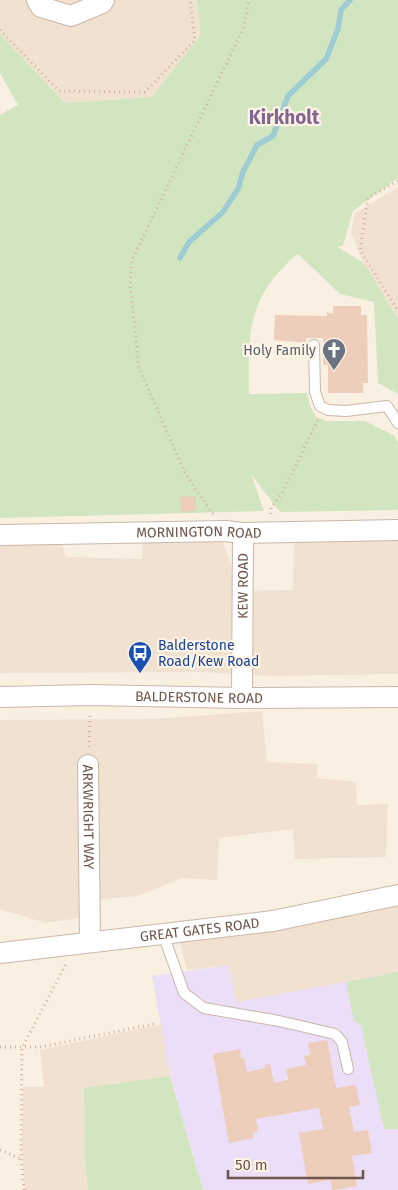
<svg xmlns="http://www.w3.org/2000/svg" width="398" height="1190" font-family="'Fira Sans',sans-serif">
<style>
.residential{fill:#f1e1d0}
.education{fill:#ecdef6}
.green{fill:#d1e5c1}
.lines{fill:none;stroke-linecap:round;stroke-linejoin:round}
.stream{stroke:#9fcbd2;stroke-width:5.5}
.building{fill:#edcebb}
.lane-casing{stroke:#c9b7a9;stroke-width:12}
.street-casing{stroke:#c9b7a9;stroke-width:22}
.path{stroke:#d1b19f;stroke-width:3;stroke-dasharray:1 4;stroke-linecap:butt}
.lane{stroke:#fff;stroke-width:10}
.street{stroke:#fff;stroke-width:20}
.labels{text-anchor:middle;stroke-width:4.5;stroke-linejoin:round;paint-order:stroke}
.worship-label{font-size:14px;fill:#5b616d;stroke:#fdf4e6;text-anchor:end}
.street-label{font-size:14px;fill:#6e564a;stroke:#fdf4e6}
.transit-label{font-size:14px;fill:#164399;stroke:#fdf4e6;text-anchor:start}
.district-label{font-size:19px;font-weight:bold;fill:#826691;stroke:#fdf4e6}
</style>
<rect width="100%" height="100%" fill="#faf0e1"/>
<path class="residential" d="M0 0H197L202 35 152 97 65 103 0 34Z
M398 187V319L362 260 351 232 355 213Z
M0 541H61L66 557 142 559 143 543 223 541 232 568 235 591 293 590 294 543 398 541V674L274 676 201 672 0 673Z
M262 711 267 762 318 764 317 778 356 782 357 805 388 804 386 857 295 859 293 829 219 838 217 880 182 878 137 896 93 900V916L46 923 0 909V720L153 719Z
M398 899V972L236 1002 229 965 187 970 180 942Z
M162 1024 170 1076 84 1089 85 1158 88 1190H25L22 1154 23 1087H44L40 1050Z"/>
<path class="education" d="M229 965 236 1002 398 972V1190H203L170 1076 152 976Z"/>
<path class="green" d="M197 0H398V178L353 211 343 246 337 247 364 263 398 319V394L378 383 374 302 340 294 298 254C291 258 286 265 281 270 246 304 248 349 249 394L307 393 310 406 316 417 326 421H365L395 436 398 443V510L280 512 251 474 264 511 0 518V115L18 105 0 73V34L65 103 152 97 201 35Z
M398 972V1129H384L361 1025 354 1021 346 982Z
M170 1076 203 1190H88L85 1158 84 1088Z"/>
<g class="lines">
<path class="stream" d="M180 258 189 242 223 212 238 189 243 172 257 145 273 136 288 96 326 59 338 29 341 10 350 0"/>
</g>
<path class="building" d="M333 306H361V315H367L368 383H363V393H328V365H323V338H306V343L274 340 275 315 327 316V312L333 314Z
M196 496V511L181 512 180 497Z
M327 1040 336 1088 356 1085 360 1105 349 1107 354 1132 368 1130 372 1153 352 1156 357 1186 334 1190H332L330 1180 308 1184 299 1133 323 1129 319 1108 256 1119 258 1132 253 1133 254 1138 229 1143 213 1054 240 1049 241 1058H244L247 1072 265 1068V1065L270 1064 274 1083 288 1080 286 1069 306 1065 304 1056 310 1055 308 1043Z"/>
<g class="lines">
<g class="lane-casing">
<path id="lane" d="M314 345 315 392 320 406 328 410 346 411 387 406 398 423
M163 934 184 993 204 1008 279 1021 335 1034 342 1042 348 1069"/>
</g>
<g class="street-casing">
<g id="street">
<path d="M37 0 41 7 71 16 102 3 104 0"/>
<path id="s1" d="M0 535 225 531 243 533 398 530"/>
<path id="s2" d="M0 697 90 695 242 698 398 697"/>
<path id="s3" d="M242 698 243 533"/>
<path id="s4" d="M88 765 90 941"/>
<path id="s5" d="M0 953 273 921 398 895"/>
</g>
</g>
<path class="path" d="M0 30 59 91 145 92 195 40 190 0
M398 181 368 198 360 250 398 311
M213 514 186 475 139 368 130 283 132 260 243 29 249 0
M271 514V508L282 493 318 420
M89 747 90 713
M0 1047H40L154 1024
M0 1150 21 1159
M24 1190 21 1159 22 1048 66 964"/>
<use href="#lane" class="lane"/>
<use href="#street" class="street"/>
</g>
<defs>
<g id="church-pin" transform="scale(1.25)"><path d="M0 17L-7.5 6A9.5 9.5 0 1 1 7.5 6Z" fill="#6b7280" stroke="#fdf4e6"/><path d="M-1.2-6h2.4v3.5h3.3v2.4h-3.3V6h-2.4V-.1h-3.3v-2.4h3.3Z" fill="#fff"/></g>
<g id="bus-pin" transform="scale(1.25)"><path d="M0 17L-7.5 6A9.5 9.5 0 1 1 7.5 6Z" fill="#1a4fb4" stroke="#fdf4e6"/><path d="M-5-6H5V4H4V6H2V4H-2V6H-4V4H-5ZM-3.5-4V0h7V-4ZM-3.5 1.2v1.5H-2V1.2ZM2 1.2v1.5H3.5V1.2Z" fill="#fff"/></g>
</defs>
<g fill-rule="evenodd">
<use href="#church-pin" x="334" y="350"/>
<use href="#bus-pin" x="140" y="653"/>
</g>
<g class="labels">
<g class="worship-label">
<text x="316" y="355">Holy Family</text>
</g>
<g class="street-label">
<text dy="5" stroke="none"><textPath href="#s1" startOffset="199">MORNINGTON ROAD</textPath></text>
<text dy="5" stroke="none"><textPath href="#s3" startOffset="112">KEW ROAD</textPath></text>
<text dy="5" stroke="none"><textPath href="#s2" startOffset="199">BALDERSTONE ROAD</textPath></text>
<text dy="5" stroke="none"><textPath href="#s4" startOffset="52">ARKWRIGHT WAY</textPath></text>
<text dy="5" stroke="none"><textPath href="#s5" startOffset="201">GREAT GATES ROAD</textPath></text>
</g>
<g class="transit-label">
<text x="158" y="650">Balderstone<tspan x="158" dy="16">Road/Kew Road</tspan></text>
</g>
<g class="district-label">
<text x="284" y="124">Kirkholt</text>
</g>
</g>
<path d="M228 1170v8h135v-8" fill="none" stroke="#6e564a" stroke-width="2.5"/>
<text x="235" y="1170" font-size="15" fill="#6e564a" stroke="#fdf4e6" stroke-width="4" paint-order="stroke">50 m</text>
</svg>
